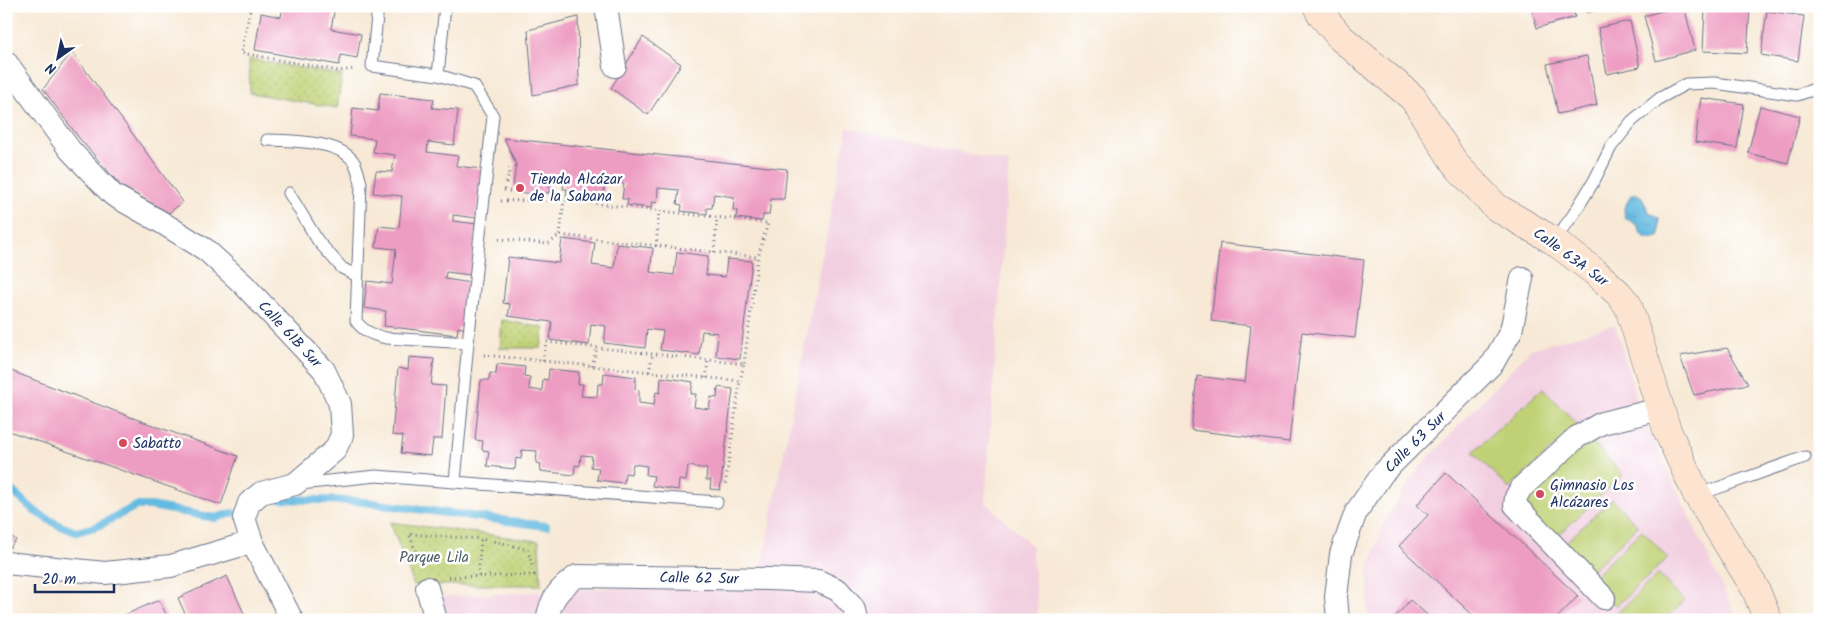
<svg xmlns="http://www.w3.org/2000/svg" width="1826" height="626" font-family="Kalam,sans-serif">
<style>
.built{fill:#f2cfe0}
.green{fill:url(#green-dots);stroke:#6e8069}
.pitch{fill:#c0d174;stroke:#6e8069}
.water{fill:url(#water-ripples);stroke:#4074a0}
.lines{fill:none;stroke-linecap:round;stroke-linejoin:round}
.stream{stroke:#65bae1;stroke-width:8}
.building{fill:#ee9dc2}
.lane-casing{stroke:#687088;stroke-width:13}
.street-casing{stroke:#687088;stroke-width:24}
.secondary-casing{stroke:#687088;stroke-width:29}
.path{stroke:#687088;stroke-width:3;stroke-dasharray:1 4;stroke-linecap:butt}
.lane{stroke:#fff;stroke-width:11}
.street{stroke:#fff;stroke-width:22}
.secondary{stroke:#fde4d1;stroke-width:28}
.poi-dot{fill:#d1495b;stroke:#fff;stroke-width:2}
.labels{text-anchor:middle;stroke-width:5;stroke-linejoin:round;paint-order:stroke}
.poi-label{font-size:15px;fill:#1b2f5e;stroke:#fff;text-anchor:start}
.street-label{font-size:15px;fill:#1b2f5e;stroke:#fff}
.park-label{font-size:15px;fill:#4d6065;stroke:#fff}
</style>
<defs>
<pattern id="green-dots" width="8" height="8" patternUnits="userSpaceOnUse" patternTransform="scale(1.25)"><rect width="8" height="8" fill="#c0d174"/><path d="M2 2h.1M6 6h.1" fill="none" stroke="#a4b467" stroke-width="1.8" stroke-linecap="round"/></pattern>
<pattern id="water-ripples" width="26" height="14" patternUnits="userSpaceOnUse" patternTransform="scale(1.25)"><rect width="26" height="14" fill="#65bae1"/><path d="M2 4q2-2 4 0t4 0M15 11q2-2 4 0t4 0" fill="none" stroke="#5298ba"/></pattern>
</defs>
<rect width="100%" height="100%" fill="#fff"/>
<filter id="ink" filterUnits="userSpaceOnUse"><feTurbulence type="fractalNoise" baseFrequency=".02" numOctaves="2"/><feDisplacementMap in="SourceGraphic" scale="10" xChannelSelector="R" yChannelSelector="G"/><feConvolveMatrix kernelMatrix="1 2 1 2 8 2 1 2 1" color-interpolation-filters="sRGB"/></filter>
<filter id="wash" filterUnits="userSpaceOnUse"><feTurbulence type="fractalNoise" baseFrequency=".0096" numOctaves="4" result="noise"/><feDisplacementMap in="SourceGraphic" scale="20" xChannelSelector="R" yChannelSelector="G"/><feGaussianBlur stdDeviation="1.12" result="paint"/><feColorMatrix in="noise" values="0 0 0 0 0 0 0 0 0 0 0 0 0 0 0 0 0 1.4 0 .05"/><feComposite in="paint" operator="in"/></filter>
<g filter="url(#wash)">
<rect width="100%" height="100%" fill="#f7e9d5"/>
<path class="built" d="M847 128 1009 163 985 502 1031 545 1039 620H448L441 597 759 580Z
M1615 325 1641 414 1738 620H1368V572L1385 520 1419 468 1531 349Z"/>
<path class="green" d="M249 59 342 75 337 108 250 93Z
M502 320 544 328 541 348H500Z
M390 522 539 541 541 585H414Z"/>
<path class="pitch" d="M1543 388 1578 425 1509 489 1473 452Z
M1589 438 1623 475 1554 539 1519 502Z
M1612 499 1638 526 1587 575 1561 547Z
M1642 530 1668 558 1616 606 1591 579Z
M1658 574 1684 601 1665 620H1610Z"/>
<path class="water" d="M1635 193 1642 197 1648 211 1659 218 1660 236C1650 241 1640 238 1638 226L1625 217 1624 209 1631 195Z"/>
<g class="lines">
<path class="stream" d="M6 486 36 512 58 525 76 532 98 526 136 506H151L215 518 233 513
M279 499 356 501 546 526"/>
</g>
<g id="blocks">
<path class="building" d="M283 6H335L331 29 361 34 357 58 341 55 339 65 255 50 261 13 281 17Z
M1531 6H1572L1575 17 1537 28Z
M1585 6H1609V7L1587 13Z
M1679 6H1684L1695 50 1656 61 1644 16Z
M1705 7 1750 9 1747 53 1703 51Z
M1767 11 1804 16 1798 61 1761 55Z
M578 17 579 85 533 95 528 30Z
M1630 21 1640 67 1607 74 1598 28Z
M643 37 681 64 648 115 611 88Z
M72 52 183 202 169 213 121 186 79 138 43 89Z
M1587 56 1597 105 1558 114 1547 64Z
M380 93 434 99 432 108 458 110 454 145 428 142 427 152 458 156 456 166 482 169 476 218 453 215V221L477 224 471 275 446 272 445 279 471 283 467 329 458 327 457 335 384 326 386 311 364 308 367 281 392 284 396 249 376 247 379 226 399 228 402 196 373 193 376 171 392 172 395 155 373 152 375 139 350 136 353 108 378 111Z
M1701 98 1744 104 1737 148 1695 142Z
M1760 106 1800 116 1788 163 1748 153Z
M504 138 787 169 784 199H771L769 215H763L762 221 736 218 737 210H733L734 197 714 194 712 208H707V214L681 211 682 205 677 204 679 190 658 188 657 203 652 202 651 208 627 205 628 199H622L624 184 605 182 603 199 597 198 596 202 566 198 567 189H563L564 180 551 178 549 193H520L513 186 516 164Z
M562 239 595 243 592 265 614 268 617 244 653 248 650 272 674 275 677 252 708 256 706 275 725 277 727 259 752 261 740 359 716 356 718 333 702 331 699 355 660 350 663 331 647 329 645 348 604 343 606 326 591 324 589 345 550 340 552 322 508 316 510 304 503 303 508 257 559 263Z
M1220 243 1364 260 1355 338 1302 332 1289 442 1191 430 1197 376 1245 382 1251 326 1211 321Z
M1727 348 1748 384 1694 395 1680 356Z
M409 357 434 359 431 385 446 386 442 439H433L431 456 401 453 403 436 392 435 398 368 408 370Z
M497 364 525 367 524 376 530 377 529 389 542 391 543 379 548 380 549 369 579 372 578 384H583L581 396 597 397 598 384H603L604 373 636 377 635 389 639 390V403L654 405 656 392 660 393 661 377 693 382 691 394H696L694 407 709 409 711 397 717 398 718 387 733 389 720 490 710 489 711 480H706L707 469 688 466 686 481 679 480 678 490 652 486 654 476 646 475 647 466 633 464 631 474 625 473 624 483 597 480 599 468 591 467 592 456 581 455 580 466 575 465 574 475 540 471 541 464 536 463 537 451 522 450 521 459 516 458 515 469 487 466 489 451 482 450 483 441 475 440 481 380H489L490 373 496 374Z
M6 369 133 418 238 456 221 505 6 430Z
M1446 473 1578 596 1555 620H1478L1399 546 1428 515 1417 505Z
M6 532 16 540 6 552Z
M227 576 247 620H188L178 598Z
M159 600 169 620H113Z
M1410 600 1433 620H1393Z"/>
</g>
</g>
<g filter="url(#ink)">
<use href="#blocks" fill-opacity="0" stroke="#687088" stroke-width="1"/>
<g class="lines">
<g class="lane-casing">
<path id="lane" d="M378 6 372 66 438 75
M445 6 438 75 474 86 493 116 468 343
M267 140C290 141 343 140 355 164 358 170 359 177 361 183L356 321C364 332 373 335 386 338L468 343 455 481
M289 193 318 241 342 268 357 276
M1554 241 1573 215 1594 181 1611 147 1632 121 1660 98 1686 84 1715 83 1797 95 1818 88 1820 85
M300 484 376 476 717 502
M1696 493 1715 489 1805 457"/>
</g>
<g class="street-casing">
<path id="street" d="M606 6 615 66
M6 62 70 150 113 195 161 222 206 250 243 284 324 370 340 404 342 435 335 450 295 484 261 493 249 503 244 518 252 542 292 620
M6 563 105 573 171 566 252 542
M427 588 436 620
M1604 598 1515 505 1516 497 1521 488 1577 437 1602 423 1660 409
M547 620C551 598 559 589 577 576L768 579 818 581 838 590 855 609 857 620
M1338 620 1336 597 1341 554 1356 512 1383 473 1493 363 1511 331 1522 278"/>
</g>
<g class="secondary-casing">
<path id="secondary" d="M1317 6 1320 13 1341 38 1413 98 1456 165 1496 207 1554 241 1595 272 1618 293 1628 305 1667 430 1696 493 1755 588 1768 620"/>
</g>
<path class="path" d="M251 6 241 53 339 71 354 69
M506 183 509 175 508 168
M504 190 514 192
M501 201 564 200 768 223 758 257 744 364
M560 235 564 200
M499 239 548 244 560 235 758 257
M656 246 659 211
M714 252 717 217
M484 355 740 381 725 487
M543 361 546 342 744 364 740 381
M592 366 597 347
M649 372 653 353
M706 378 708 359
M421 565 409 534 481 539
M449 577 534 575 528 550 503 543 481 539 478 576"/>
<use href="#lane" class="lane"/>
<use href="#street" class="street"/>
<use href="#secondary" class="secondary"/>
</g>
</g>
<g class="poi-dot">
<circle cx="520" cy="188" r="5"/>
<circle cx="123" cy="443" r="5"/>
<circle cx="1540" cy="494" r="5"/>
</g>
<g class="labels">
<g class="poi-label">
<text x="530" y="184">Tienda Alcázar<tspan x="530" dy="17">de la Sabana</tspan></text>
<text x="133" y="448">Sabatto</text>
<text x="1550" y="490">Gimnasio Los<tspan x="1550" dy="17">Alcázares</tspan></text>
</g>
<g class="street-label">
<text transform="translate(1571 257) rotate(36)" y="5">Calle 63A Sur</text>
<text transform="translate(290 334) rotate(47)" y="5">Calle 61B Sur</text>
<text transform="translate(1415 442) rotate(-45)" y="5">Calle 63 Sur</text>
<text transform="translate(699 578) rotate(1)" y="5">Calle 62 Sur</text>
</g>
<g class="park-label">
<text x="434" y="562">Parque Lila</text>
</g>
</g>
<rect width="1826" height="626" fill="none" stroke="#fff" stroke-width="25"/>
<g transform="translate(58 58) rotate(213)" stroke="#ffffff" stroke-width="4" paint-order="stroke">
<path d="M0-4L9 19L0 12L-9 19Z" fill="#1b2f5e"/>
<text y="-8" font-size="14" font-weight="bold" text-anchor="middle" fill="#1b2f5e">N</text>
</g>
<path d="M35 584v8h79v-8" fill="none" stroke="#1b2f5e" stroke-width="2.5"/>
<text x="42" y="584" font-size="15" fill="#1b2f5e" stroke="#ffffff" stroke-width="4" paint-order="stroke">20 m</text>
</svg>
